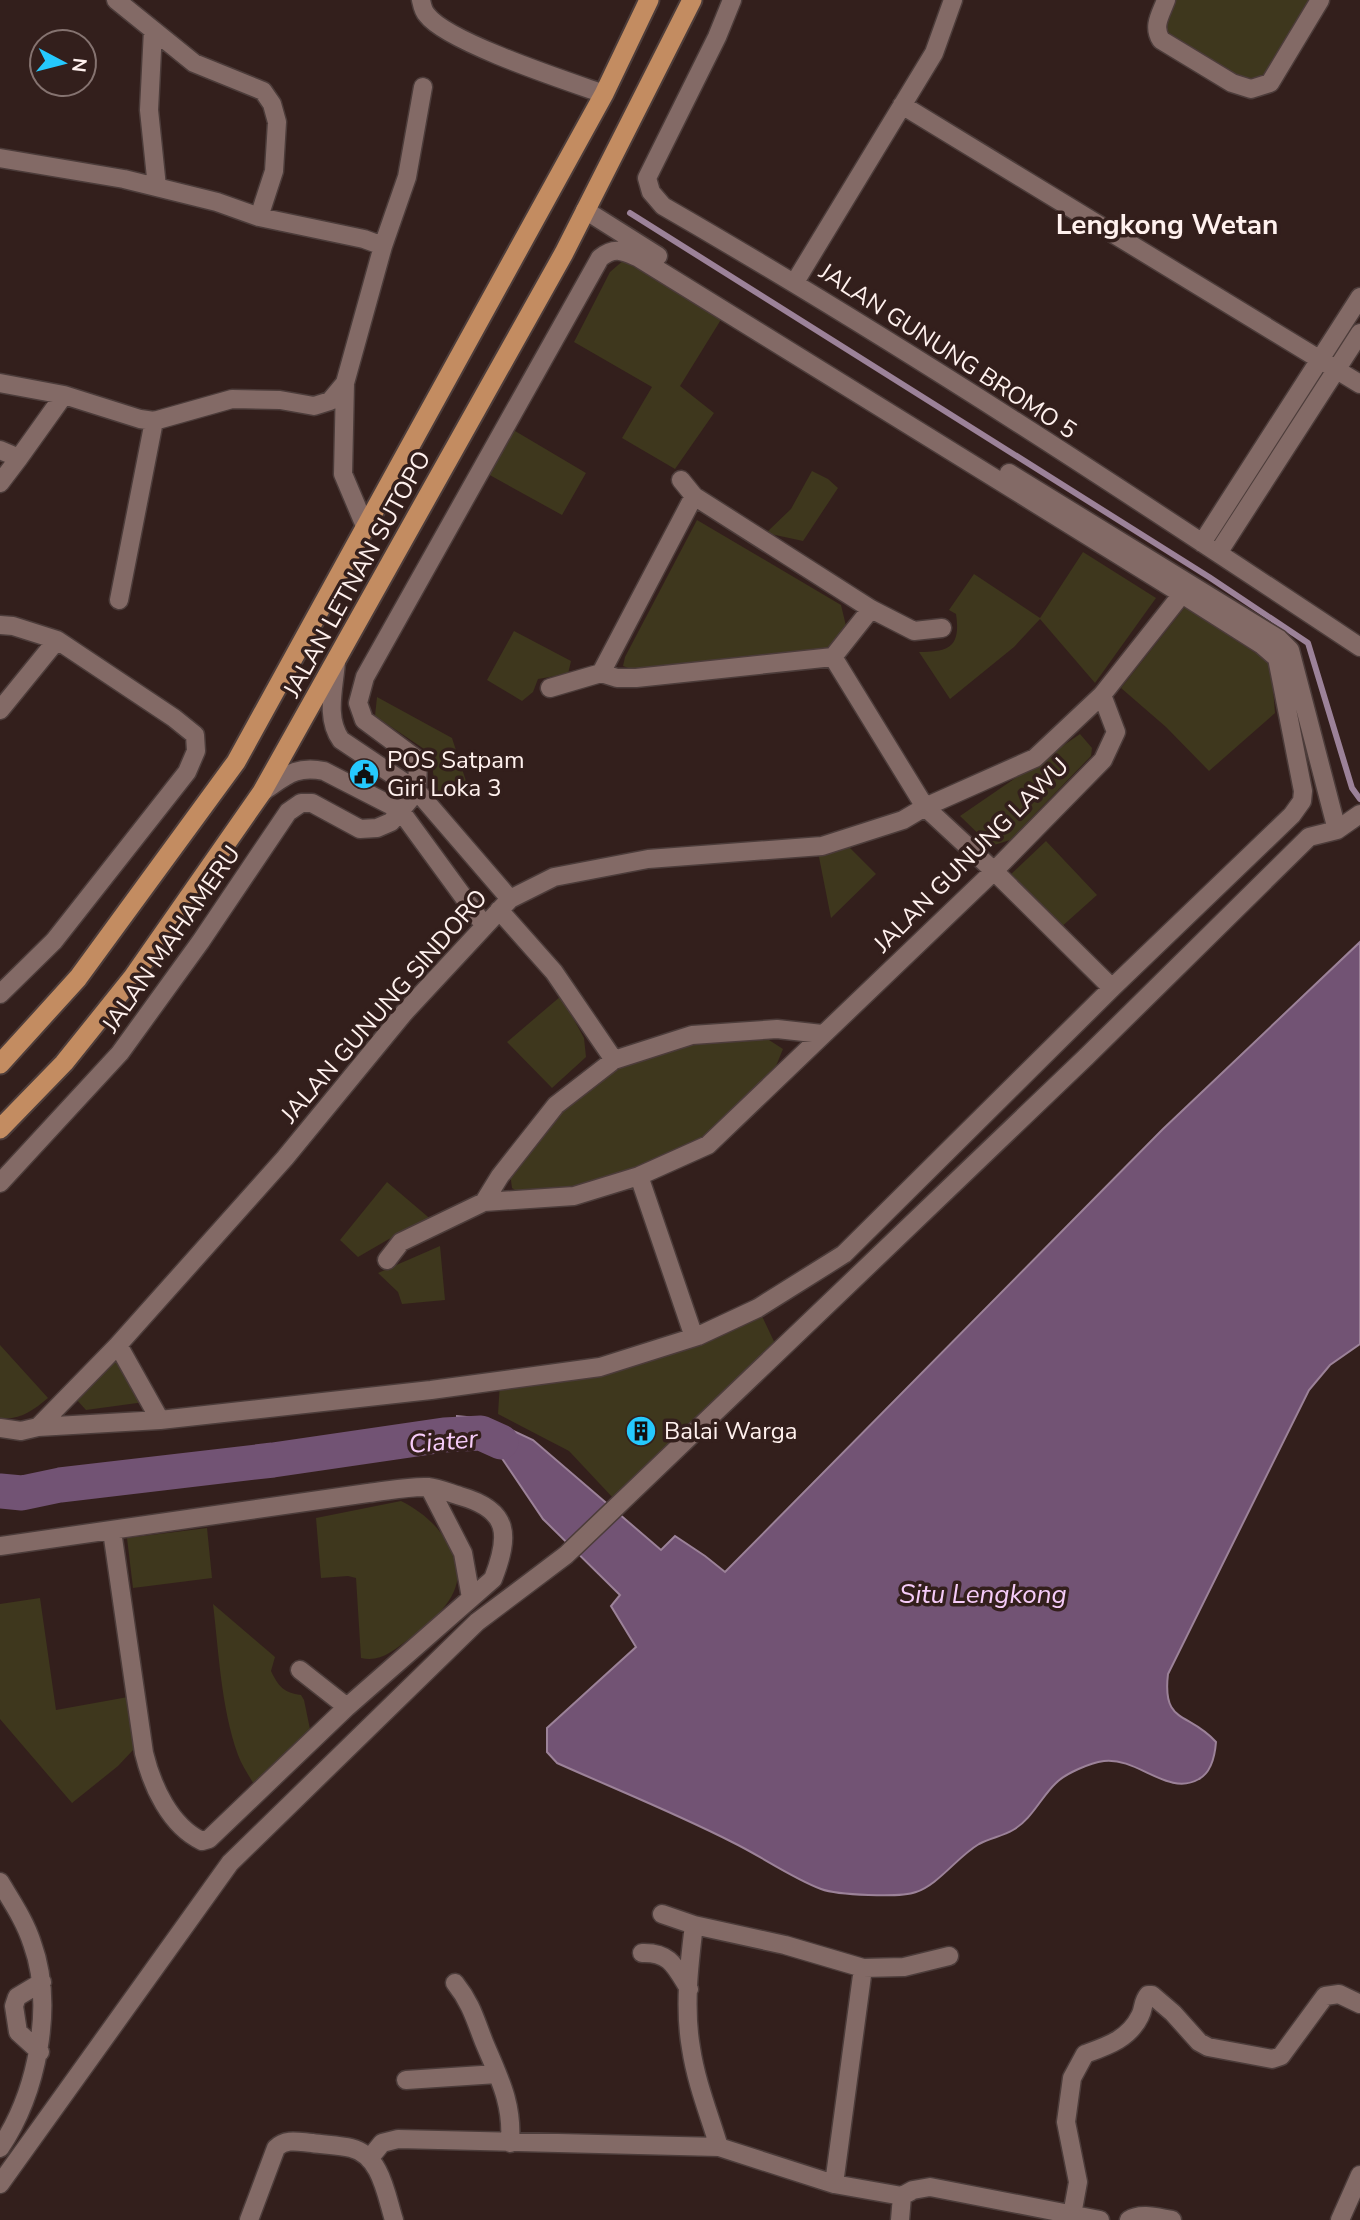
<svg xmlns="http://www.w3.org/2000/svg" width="1360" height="2220" font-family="'Nunito Sans',sans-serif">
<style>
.green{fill:#3e371d}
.water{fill:#725374;stroke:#9c8299;stroke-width:2}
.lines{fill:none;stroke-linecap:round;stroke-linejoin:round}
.stream{stroke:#9c8299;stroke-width:6}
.river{stroke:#725374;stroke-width:35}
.minor-casing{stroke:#4c3c3a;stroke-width:21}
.primary-casing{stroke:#4c3c3a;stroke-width:23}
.minor{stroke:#836a66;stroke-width:18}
.primary{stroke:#c38c61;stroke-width:19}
.labels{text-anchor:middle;stroke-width:7;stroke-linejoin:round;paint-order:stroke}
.street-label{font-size:24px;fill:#fff1ee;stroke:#331f1c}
.poi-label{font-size:24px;fill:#fff1ee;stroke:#331f1c;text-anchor:start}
.water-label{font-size:26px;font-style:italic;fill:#f6ccf9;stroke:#331f1c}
.quarter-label{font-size:28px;font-weight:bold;fill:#fff1ee;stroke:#331f1c}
</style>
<rect width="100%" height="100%" fill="#331f1c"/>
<path class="green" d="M1167 0H1320L1270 83 1251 89 1156 32Z
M625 259 722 318 680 386 714 413 675 469 622 438 652 387 574 342 610 272Z
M510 428 586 473 562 515 486 473Z
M812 471 828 479 838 488 803 541 766 533 791 509Z
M697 520 841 605 847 630 828 651 634 670 623 666 625 657Z
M1083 552 1156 598 1095 683 1040 619 1014 647 950 699 919 652C949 652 961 647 956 614L949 610 974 574 1040 618Z
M1185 607 1271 663 1275 713 1209 771 1166 727 1121 688Z
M514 631 571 661 568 674 538 679 533 692 522 701 487 680Z
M377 697 452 738 466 781 441 800 436 791 430 753 375 716Z
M1080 734 1092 748 1091 756 1010 840 991 846 960 816Z
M1046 841 1097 895 1059 929 1008 877Z
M847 845 876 874 831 918 818 852Z
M561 996 584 1038 586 1057 552 1088 507 1042Z
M745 1031 769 1040 783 1049 776 1066 756 1086 708 1145 568 1197 522 1195 512 1188 510 1173 521 1149 614 1060Z
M387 1182 434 1222 389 1239 358 1257 340 1240Z
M440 1246 445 1300 402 1304 398 1292 378 1273Z
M758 1308 780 1354 614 1499 569 1451 498 1414 500 1382 698 1336Z
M0 1345 48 1398C32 1411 21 1420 0 1418Z
M117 1355 152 1401 86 1410 75 1398Z
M401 1501C421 1511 436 1524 448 1543 475 1586 441 1614 409 1639 394 1650 380 1663 361 1658L356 1578 348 1576 321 1578 316 1518Z
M207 1528 212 1578 133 1588 127 1538Z
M40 1598 56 1710 128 1697 134 1749 118 1766 72 1803 0 1719V1604Z
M213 1604 275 1657 271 1671C278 1686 284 1693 301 1695L304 1700 311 1734 256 1788C250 1777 242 1766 238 1755 221 1707 219 1654 213 1604Z"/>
<path class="water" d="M1360 942V1344L1330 1365 1309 1390 1168 1674C1162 1725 1188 1711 1216 1742 1215 1755 1212 1772 1199 1779 1168 1797 1138 1757 1104 1761 1090 1763 1066 1773 1056 1783 1041 1797 1032 1819 1013 1830 1003 1836 990 1838 979 1844 957 1857 938 1885 916 1892 900 1898 837 1895 821 1889 790 1877 761 1856 732 1842 675 1813 615 1789 557 1763L547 1752V1728L636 1647 611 1606 620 1595 543 1519 497 1451 476 1443 457 1446V1416L488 1419 533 1440 661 1550 675 1536 705 1556 725 1572 1163 1129Z"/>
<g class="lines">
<path class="stream" d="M630 213 1209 577 1308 643 1352 788 1360 799"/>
<path class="river" d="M0 1491 22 1493 60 1485 273 1460 444 1435 481 1433 501 1442"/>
<g class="minor-casing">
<path id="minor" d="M116 0 194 63 263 91 272 104 277 122 274 171 259 217
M421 0C422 5 423 11 427 15 447 42 567 81 604 94
M732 0 717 37 647 178 651 192 663 206C901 343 1131 495 1360 647
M1166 0C1161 14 1152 26 1161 40L1232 83 1251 89 1270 83 1320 0
M153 30 149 110 157 187
M902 105 1360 384
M0 158 124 179 217 202 259 217 364 239 383 246 345 383 343 474 365 526
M585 210 658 256
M383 246 407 177 423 87
M795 282 934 53 953 0
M0 383 64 395 140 419 154 421 232 399 280 400 314 406 330 401 345 383
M0 450 19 458 0 483
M19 458 64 395
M1009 473 1279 639 1290 650 1337 830
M681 480 694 496
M1202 543 1360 297
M1218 553 1360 333
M119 600 154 421
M871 609 833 657 925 807 994 871 1112 988
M0 625 13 626 57 640 174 718 195 735 196 751 187 772 54 941 0 994
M833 657 636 678H617L601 673 694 496 871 609 914 631 942 628
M336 662C334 688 325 718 341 740L417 791 510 899
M550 688 601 673
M0 710 57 640
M262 792C285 777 295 765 324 771L400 810 484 925
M499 910 554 972 614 1060
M639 1176 694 1337
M0 1183 120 1053 201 941 288 812 301 803H312L360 829 377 828 391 822 417 791 418 760 364 720 358 703 365 677 600 258C615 246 623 251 639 258L1182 594 1262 645 1277 658 1303 791 1302 801 1292 815 1112 988 844 1254 758 1308 698 1336 600 1367 431 1390 160 1420 38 1427
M484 1202 500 1176 556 1105 614 1060 692 1035 777 1029 822 1034
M387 1260 401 1242 484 1202 574 1196 639 1176 708 1145 994 871 1103 760 1116 732 1102 695
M118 1345 285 1158 404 1013 510 899 554 877 648 859 822 846 903 820 925 807 1035 758 1102 695 1182 594
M0 1428 21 1431 38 1427 118 1345 160 1420
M429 1487 463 1553 471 1598
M0 1546 368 1493C387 1491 409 1486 428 1487 438 1488 450 1493 460 1496 510 1510 510 1535 493 1579L347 1707 209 1839 202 1841C170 1826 152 1786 144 1753L112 1531
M300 1670 347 1707
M0 1882C12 1902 25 1921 32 1943 55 2006 37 2093 0 2148
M662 1914 694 1925 785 1945 863 1968 904 1967 949 1956
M694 1925C689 1965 684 2008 691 2048 696 2082 709 2114 719 2147
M642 1953C670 1952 675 1966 689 1989
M455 1983C471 2003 475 2019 484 2042 499 2078 513 2103 510 2143
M40 2052 18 2032 14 2006 17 1997 42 1982
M406 2080 497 2074
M369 2159 382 2143 398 2139 719 2147 834 2184 902 2196
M0 2184 230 1863 477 1622 566 1555 1086 1057 1309 837 1337 830 1360 814
M834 2184 863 1968
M902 2196 913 2190 930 2187 1100 2220
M1072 2215 1078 2182 1066 2122 1072 2078 1085 2054C1107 2046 1129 2039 1140 2016 1144 2009 1142 2002 1148 1995H1152L1173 2013 1199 2042 1208 2047 1272 2059 1281 2056 1325 1996 1339 1994 1360 2004
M249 2220 276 2148C286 2138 299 2142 312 2143 325 2145 339 2145 351 2148 381 2155 386 2195 394 2220
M900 2220 902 2196
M1129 2220C1141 2212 1159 2218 1172 2220
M1340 2220 1360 2175"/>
</g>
<g class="primary-casing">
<path id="primary" d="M0 1064 78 978 236 762 604 94 649 0
M0 1129 64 1063 133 977 262 792 564 253 692 0"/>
</g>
<use href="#minor" class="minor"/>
<use href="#primary" class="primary"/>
</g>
<defs>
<g id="civic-disc" transform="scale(1.575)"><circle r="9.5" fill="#25c9fe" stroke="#331f1c"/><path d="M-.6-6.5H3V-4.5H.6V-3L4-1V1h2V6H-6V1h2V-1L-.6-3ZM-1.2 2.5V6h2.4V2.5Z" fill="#111"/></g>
<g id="building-disc" transform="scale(1.575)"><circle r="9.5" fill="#25c9fe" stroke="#331f1c"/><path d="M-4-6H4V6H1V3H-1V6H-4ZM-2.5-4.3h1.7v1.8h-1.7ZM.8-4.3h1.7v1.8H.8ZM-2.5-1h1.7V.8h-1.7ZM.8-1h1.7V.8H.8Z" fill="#111"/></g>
</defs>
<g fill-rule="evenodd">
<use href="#civic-disc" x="364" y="774"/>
<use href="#building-disc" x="641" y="1431"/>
</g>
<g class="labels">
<g class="street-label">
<text transform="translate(948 351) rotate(33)" y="8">JALAN GUNUNG BROMO 5</text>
<text transform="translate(357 574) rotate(-61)" y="8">JALAN LETNAN SUTOPO</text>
<text transform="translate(971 855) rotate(-45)" y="8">JALAN GUNUNG LAWU</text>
<text transform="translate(171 939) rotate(-55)" y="8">JALAN MAHAMERU</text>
<text transform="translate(384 1006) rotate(-49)" y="8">JALAN GUNUNG SINDORO</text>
</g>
<g class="poi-label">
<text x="387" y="768">POS Satpam<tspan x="387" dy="28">Giri Loka 3</tspan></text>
<text x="664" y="1439">Balai Warga</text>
</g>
<g class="water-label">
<text transform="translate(443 1441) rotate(-5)" y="9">Ciater</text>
<text x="983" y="1603">Situ Lengkong</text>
</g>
<g class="quarter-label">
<text x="1167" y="234">Lengkong Wetan</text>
</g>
</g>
<g transform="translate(63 63) rotate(97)"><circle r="33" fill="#331f1c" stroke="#857370" stroke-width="2"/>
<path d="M0-5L12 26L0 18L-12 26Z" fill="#25c9fe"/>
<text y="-10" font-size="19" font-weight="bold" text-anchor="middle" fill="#fff1ee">N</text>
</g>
</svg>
